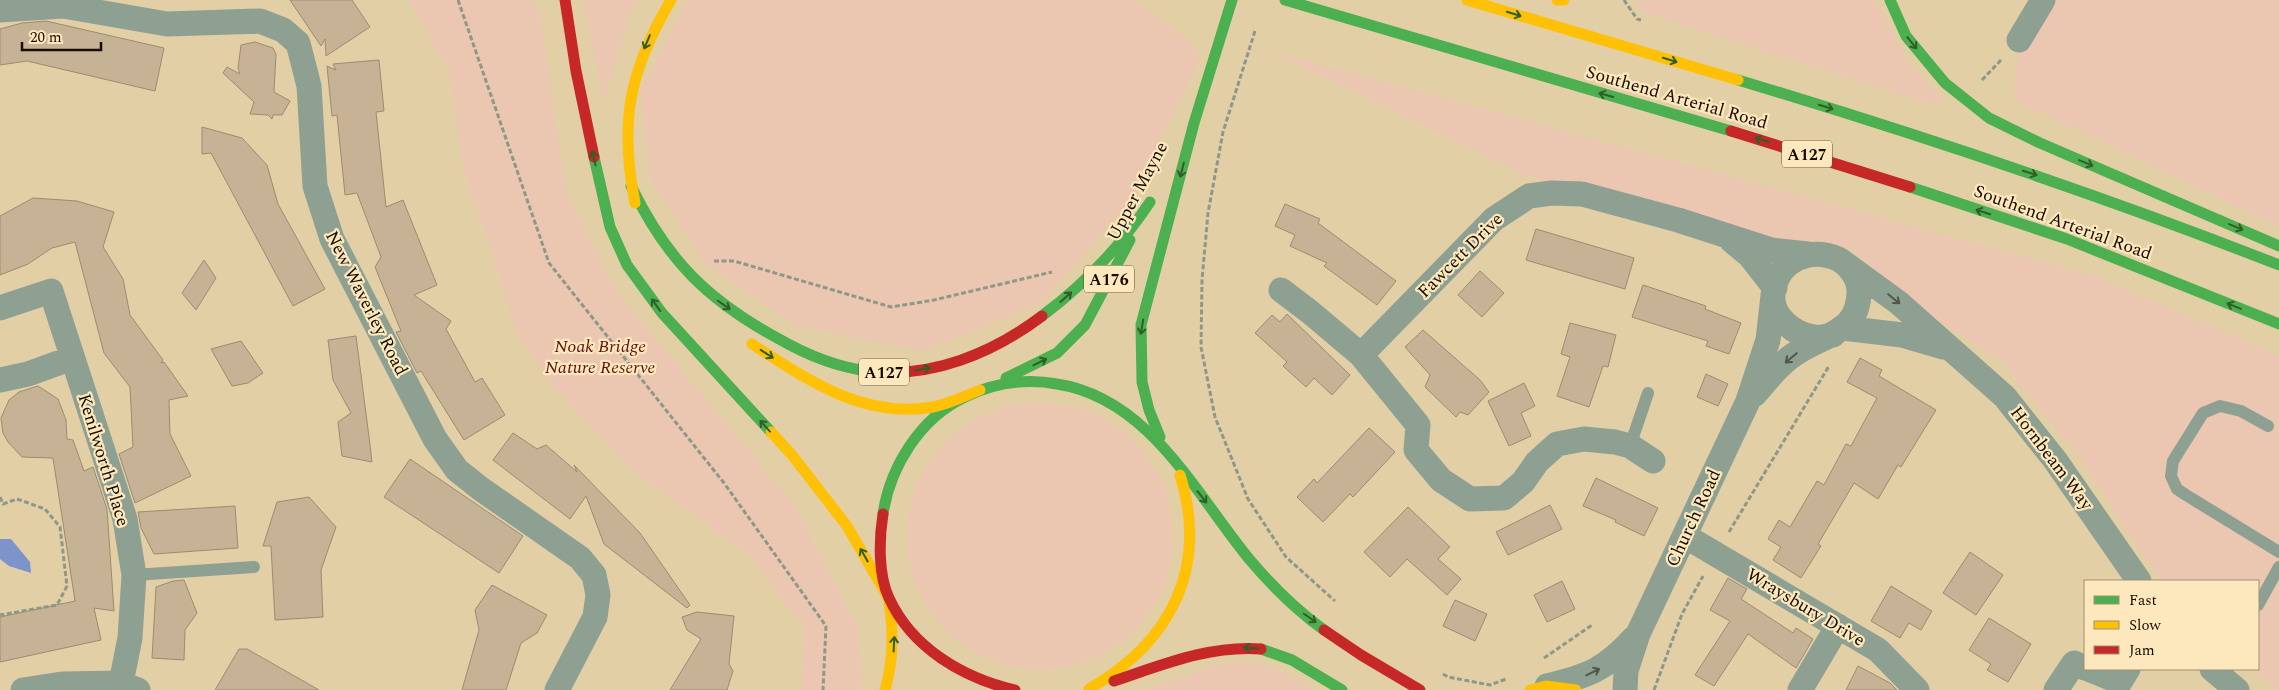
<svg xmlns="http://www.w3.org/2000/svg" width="2279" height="690" font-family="Spectral,serif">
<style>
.green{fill:#ebc7b1}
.water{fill:#7d93cc}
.building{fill:#c6b396;stroke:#9e8b6d}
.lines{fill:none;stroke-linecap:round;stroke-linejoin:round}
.path{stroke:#8e9889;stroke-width:3;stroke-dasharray:5 2.5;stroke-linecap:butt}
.lane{stroke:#8ea092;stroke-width:12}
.street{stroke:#8ea092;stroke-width:25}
.fast{stroke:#4caf50;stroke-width:11}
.slow{stroke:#ffc107;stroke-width:11}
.jam{stroke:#c62828;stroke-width:11}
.oneway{stroke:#315e28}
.oneway2{stroke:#525649}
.labels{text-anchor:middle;stroke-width:4.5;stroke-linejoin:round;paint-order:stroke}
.shield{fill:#fce8bc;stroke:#5b4f38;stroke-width:1}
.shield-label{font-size:16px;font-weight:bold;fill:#160d00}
.street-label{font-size:18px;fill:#160d00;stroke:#fce8bc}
.park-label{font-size:18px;font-style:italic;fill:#611011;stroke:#fce8bc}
</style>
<rect width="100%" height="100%" fill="#e2cfa6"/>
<path class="green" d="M409 0H533L541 22 566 192 614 289 797 509 858 629 862 680 858 690H802L803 626 748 554 632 470 560 393 517 335 488 240 464 171 449 71Z
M584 0H639L629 14 604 105Z
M688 0H1135L1191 43 1199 63 1130 202 1040 303 923 351 796 326 706 264 651 181 640 91Z
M1875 0 1905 58 1944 103 1926 102 1642 12 1636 1Z
M2043 0H2279V226L2014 100 2019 40Z
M1271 51 2094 276 2279 355V689L2251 669H2258V581H2163L2137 546 2082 459 2001 360 1890 292 1877 272 1855 252 1820 240 1772 245 1685 218 1530 177Z
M907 536a133 133 0 1 1 266 0a133 133 0 1 1-266 0Z
M1241 662C1272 664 1289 674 1315 690H1145L1219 665Z"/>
<path class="water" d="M0 539H11L30 562 31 573 9 566 0 559Z"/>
<path class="building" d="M290 0H352L370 27 326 56 325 39 321 46Z
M46 21 164 48 155 91 27 61 0 65V29L22 23Z
M255 42 273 48 276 54 274 92 290 101 282 115H273L272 119 268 115 250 114 254 102 223 73 227 67 240 74 238 68 241 45Z
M379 60 384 111 376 112 386 207 403 200 437 285 414 295 451 321 446 329 475 382 482 378 505 415 464 440 421 371 417 373 396 332 401 331 375 267 381 257 357 193 345 195 337 115 332 116 327 66 336 70 333 64Z
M202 127 242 138 267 165 278 204 325 289 293 306 211 153 202 154Z
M33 198 77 201 114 212 103 247 123 279 130 315 163 360 161 363 164 362 188 396 169 400 170 434 191 476 135 503 119 454 133 447 130 387 104 353 75 242 52 248 28 264 0 275V216Z
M1285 204 1320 219 1318 223 1396 281 1377 305 1324 266 1327 263 1290 246 1295 235 1275 226Z
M1536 229 1634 258 1625 289 1526 260Z
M204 260 216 278 196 310 182 293Z
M1480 271 1504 293 1482 317 1458 295Z
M1643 285 1706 306 1705 309 1741 323 1729 354 1706 346 1708 341 1632 317Z
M1287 314 1350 375 1332 395 1314 378 1306 387 1283 366 1287 362 1255 333 1272 315 1280 322Z
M1570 323 1616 335 1608 367 1603 366 1589 407 1557 396 1570 357 1561 354Z
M1423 330 1480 380 1489 392 1468 415 1460 412 1456 417 1425 387 1430 375 1405 347Z
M356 336 370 445 372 462 342 456 338 422 351 413 333 380 328 340Z
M241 341 263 373 248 383 232 386 211 349Z
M1860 358 1882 370 1879 376 1936 410 1901 467 1898 465 1878 499 1854 483 1818 544 1821 546 1801 578 1773 560 1781 547 1768 539 1779 520 1790 527 1817 481 1824 485 1846 444 1851 446 1877 398 1847 382Z
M1706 374 1728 384 1718 406 1697 397Z
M1524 383 1535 406 1521 413 1531 436 1509 446 1488 401Z
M38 386 58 399 66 420 67 439 73 440 84 471 93 467 107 509 114 611 94 608 101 640 0 662V617L75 601 53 458 22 457 8 442 3 433 1 418 9 400 19 392Z
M1369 428 1395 452 1353 497 1350 494 1323 522 1297 497 1314 479 1317 483Z
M513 433 537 449 546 445 577 472 574 465 640 533 690 605 687 608 604 544 586 496 570 519 493 460Z
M410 459 523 536 499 573 384 497Z
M1596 478 1658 508 1644 536 1615 522 1616 520 1583 506Z
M309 497 336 527 321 570 323 617 275 620 271 546H263L277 502Z
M1550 505 1562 529 1508 555 1496 532Z
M235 506 238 548 154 554 141 528 138 512Z
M1408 507 1450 547 1438 559 1461 579 1447 595 1407 559 1390 577 1364 552Z
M1970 552 2003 575 1976 615 1943 593Z
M1728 578 1747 589 1741 599 1793 633 1796 628 1813 639 1796 668 1748 634 1714 686 1695 675 1730 621 1710 610Z
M184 580 197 613 185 630 184 660 152 658 156 587 173 581Z
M1562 581 1575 609 1547 622 1534 595Z
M492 585 547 615 537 633 521 643 506 690H462L479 630 475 610Z
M1891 586 1932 611 1921 630 1909 623 1900 638 1871 621Z
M1455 600 1487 614 1475 641 1443 626Z
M697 612 734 616 729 664 733 671 727 690H670L701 639 687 630 682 617Z
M1989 618 2031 644 2008 682 1987 670 1991 664 1969 650Z
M239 649H247L319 690H215Z
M1858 666 1890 683 1897 690H1846Z"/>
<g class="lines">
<path class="path" d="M458 0 549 263 724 483 826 626 823 690
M1624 0 1637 19 1641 20
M1255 31 1223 132 1208 213 1202 280 1201 347 1215 417 1248 499 1286 557 1335 601
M1982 80 2002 59
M714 261H734L891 307 934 300 1052 272
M0 497 3 504 17 499 45 509 60 527 67 586 57 605 0 615
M1729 532 1829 366
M1544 658 1592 625
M1443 674 1448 677 1490 685 1506 679
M1654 690 1682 614 1703 576"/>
<path class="lane" d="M2268 426 2241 411 2220 406 2203 413 2173 461 2171 476 2177 489 2186 495 2279 552
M1630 446 1648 393
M134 575 254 567
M2258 605 2279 567"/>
<path class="street" d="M0 10 63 6 167 24 260 21 283 30 298 43 309 86 315 186 332 239 435 439 457 470 481 489 580 558 594 575 598 595 595 617 557 690
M2019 40 2043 0
M1732 241 1750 256 1775 288
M1840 260 1899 303 2005 397 2055 460 2139 581
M1281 290 1310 312 1361 355 1418 425 1416 450 1441 480 1470 499 1504 498 1523 482 1537 462 1557 444 1584 439 1615 442 1630 446 1653 461
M0 308 51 291 125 519 134 575 130 638 121 683
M1843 328 1902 335 1943 347
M1361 355 1494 219 1529 196 1552 193 1582 194 1678 220 1771 250 1808 254
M0 380 28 374 72 358
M1755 394C1768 379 1781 362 1798 352 1828 333 1860 332 1859 289 1858 277 1848 264 1838 259 1809 246 1776 261 1773 295 1771 317 1795 335 1814 337 1820 338 1827 336 1833 335
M1685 536 1878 650 1917 690
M2088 669 2120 682 2128 669
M2212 669 2237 690
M1547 686C1588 676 1605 670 1634 638
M23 690 62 684 121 683 138 690
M1625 690 1626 671 1638 634 1748 401 1768 340 1773 296
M1800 690 1838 626
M2056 690 2074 663 2085 668"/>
<path class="fast" d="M1285 0 1731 131
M1890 0 1906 36 1945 83 1989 118 2040 143 2279 246
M1738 80C1921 135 2101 195 2279 265
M594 157 610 227 627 265 662 313 771 432
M631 186C667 260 707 300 779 339 807 355 836 367 868 371
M1910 187 2067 239 2279 324
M1042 316C1085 284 1120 247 1150 202
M1006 378 1057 353 1085 325 1130 240
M1160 437 1149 410 1142 382 1141 325 1194 123 1232 0
M883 514C890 467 920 418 965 397 994 383 1024 378 1057 384 1149 398 1195 493 1250 560 1272 586 1296 610 1324 630
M1261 649 1292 660 1342 690"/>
<path class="slow" d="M1467 0 1738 80
M1557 0H1564
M635 203C619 122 629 71 671 0
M752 344C807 380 864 419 933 407 949 404 965 396 980 390
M771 432 792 455 847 526 888 597
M1089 689C1171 642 1209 568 1180 475
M885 690C894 659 894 629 888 597
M1530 690 1546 686 1576 690"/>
<path class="jam" d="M565 0 576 71 594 157
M1731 131 1910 187
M868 371C931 379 993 353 1042 316
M883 514C879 539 878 575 889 598 912 648 963 678 1015 690
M1324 630 1361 655 1420 690
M1114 681C1162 665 1210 645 1261 649"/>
</g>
<defs><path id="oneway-shaft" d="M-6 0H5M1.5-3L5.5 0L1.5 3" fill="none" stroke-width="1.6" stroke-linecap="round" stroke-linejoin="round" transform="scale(1.25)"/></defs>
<g class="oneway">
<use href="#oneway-shaft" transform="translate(1514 14) rotate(17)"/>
<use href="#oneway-shaft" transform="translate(647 42) rotate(113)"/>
<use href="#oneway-shaft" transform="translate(1912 43) rotate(51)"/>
<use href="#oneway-shaft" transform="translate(1670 60) rotate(17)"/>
<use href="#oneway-shaft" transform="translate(1606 95) rotate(-164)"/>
<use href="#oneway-shaft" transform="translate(1826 107) rotate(17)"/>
<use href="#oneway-shaft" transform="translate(1762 140) rotate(-164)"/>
<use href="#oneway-shaft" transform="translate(594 158) rotate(-102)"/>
<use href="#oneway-shaft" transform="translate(2086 163) rotate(23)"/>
<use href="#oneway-shaft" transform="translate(1182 170) rotate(104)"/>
<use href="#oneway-shaft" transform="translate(2030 173) rotate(18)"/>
<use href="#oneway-shaft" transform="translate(1983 212) rotate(-162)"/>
<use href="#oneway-shaft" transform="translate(2236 227) rotate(23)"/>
<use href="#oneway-shaft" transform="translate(1066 297) rotate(-42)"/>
<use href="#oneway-shaft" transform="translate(656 305) rotate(-126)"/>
<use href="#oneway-shaft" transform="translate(724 305) rotate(35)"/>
<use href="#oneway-shaft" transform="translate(2234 306) rotate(-158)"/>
<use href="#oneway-shaft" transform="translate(1142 327) rotate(99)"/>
<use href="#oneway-shaft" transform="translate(767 354) rotate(33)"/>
<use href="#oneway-shaft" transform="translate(1040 362) rotate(-26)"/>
<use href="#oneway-shaft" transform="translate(923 369) rotate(-9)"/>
<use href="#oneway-shaft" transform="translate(765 426) rotate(-132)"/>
<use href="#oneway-shaft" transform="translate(1202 497) rotate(52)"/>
<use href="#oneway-shaft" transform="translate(864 555) rotate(-120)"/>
<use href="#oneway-shaft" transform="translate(1310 618) rotate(35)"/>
<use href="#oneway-shaft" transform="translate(894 644) rotate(-87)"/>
<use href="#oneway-shaft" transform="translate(1251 648) rotate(-176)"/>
</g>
<g class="oneway2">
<use href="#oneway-shaft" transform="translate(1894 299) rotate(39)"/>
<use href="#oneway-shaft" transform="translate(1791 358) rotate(140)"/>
<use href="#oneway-shaft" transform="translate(1593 672) rotate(-26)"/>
</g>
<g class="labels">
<g class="shield">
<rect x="1782" y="140.5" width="50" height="27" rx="4"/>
<rect x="1084" y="265.5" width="50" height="27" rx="4"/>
<rect x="859" y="358.5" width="50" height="27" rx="4"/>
</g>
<g class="shield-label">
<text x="1807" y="160">A127</text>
<text x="1109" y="285">A176</text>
<text x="884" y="378">A127</text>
</g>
<g class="street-label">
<text transform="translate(1677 97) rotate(16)" y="6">Southend Arterial Road</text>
<text transform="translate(1137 191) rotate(-62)" y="6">Upper Mayne</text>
<text transform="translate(2063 222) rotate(20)" y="6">Southend Arterial Road</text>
<text transform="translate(1460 255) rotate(-45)" y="6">Fawcett Drive</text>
<text transform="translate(367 303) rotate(63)" y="6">New Waverley Road</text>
<text transform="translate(2052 458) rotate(53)" y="6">Hornbeam Way</text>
<text transform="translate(104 460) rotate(73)" y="6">Kenilworth Place</text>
<text transform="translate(1693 518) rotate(-65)" y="6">Church Road</text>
<text transform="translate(1806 607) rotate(31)" y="6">Wraysbury Drive</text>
</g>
<g class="park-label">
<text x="600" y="352">Noak Bridge<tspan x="600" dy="21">Nature Reserve</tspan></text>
</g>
</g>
<rect x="2084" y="580" width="175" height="90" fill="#fce8bc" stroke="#a09071"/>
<rect x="2094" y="596" width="25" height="8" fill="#4caf50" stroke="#a09071"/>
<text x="2129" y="605" font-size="15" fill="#160d00">Fast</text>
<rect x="2094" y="621" width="25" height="8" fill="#ffc107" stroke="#a09071"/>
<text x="2129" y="630" font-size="15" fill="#160d00">Slow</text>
<rect x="2094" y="646" width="25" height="8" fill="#c62828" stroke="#a09071"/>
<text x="2129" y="655" font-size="15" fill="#160d00">Jam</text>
<path d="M22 42v8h79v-8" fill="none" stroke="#160d00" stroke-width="2.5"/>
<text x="30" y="42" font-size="15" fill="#160d00" stroke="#fce8bc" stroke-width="4" paint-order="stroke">20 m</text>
</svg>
